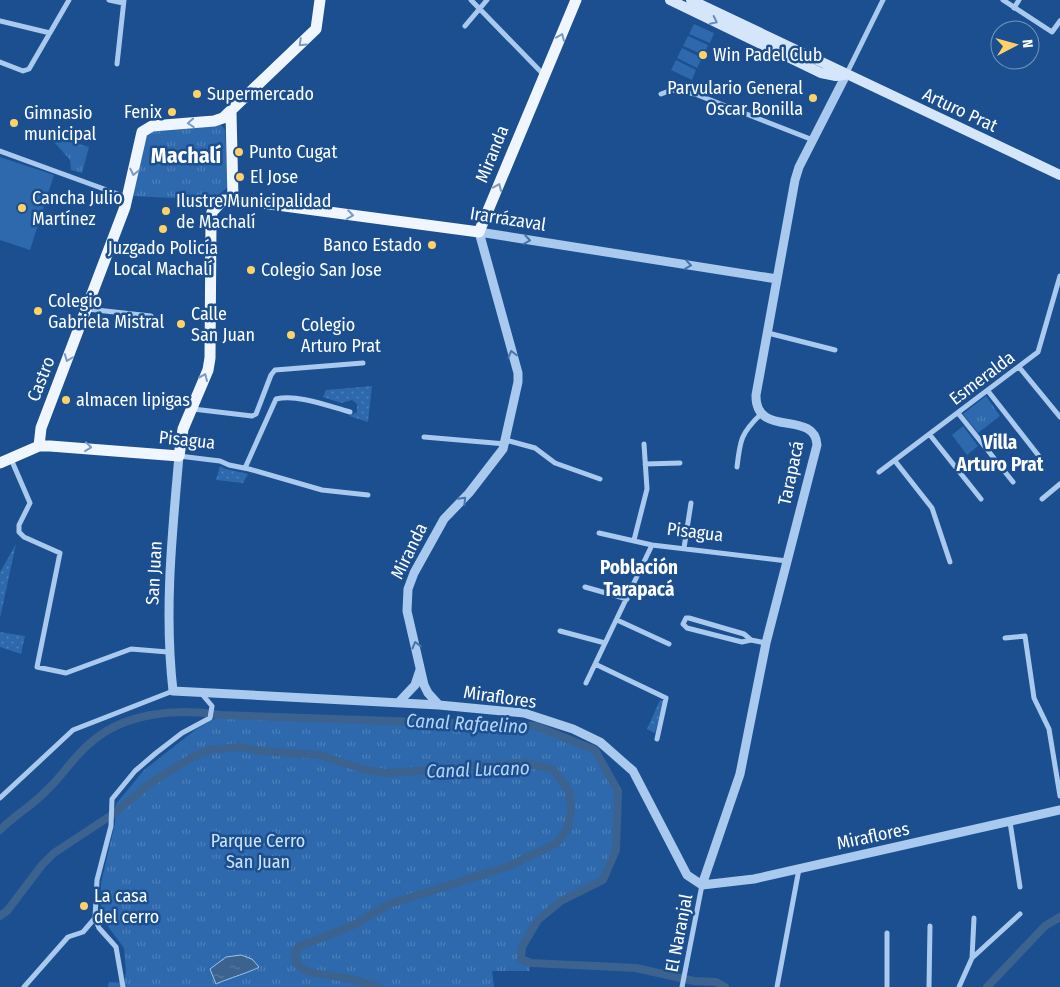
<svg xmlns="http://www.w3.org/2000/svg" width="1060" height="987" font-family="'Fira Sans Condensed',sans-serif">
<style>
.grass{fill:url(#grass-dots)}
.park{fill:url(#park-tufts)}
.pitch{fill:#2e69ad}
.water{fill:url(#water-ripples);stroke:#9cc4f0}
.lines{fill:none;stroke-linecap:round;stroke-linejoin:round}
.canal{stroke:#3c6290;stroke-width:8}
.minor{stroke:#a9c9ee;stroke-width:5}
.tertiary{stroke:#a9c9ee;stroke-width:9}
.secondary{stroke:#d6e6fa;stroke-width:10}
.primary{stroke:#f0f6ff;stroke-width:11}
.oneway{stroke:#668bba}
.oneway2{stroke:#7b9ac1}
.oneway3{stroke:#4674ac}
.poi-dot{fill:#ffd166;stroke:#1b4f8f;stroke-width:2}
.labels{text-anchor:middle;stroke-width:5;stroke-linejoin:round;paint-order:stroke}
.poi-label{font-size:18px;fill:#fff;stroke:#1b4f8f;text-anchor:start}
.street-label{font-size:18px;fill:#fff;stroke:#1b4f8f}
.park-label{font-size:18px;fill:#cfe3fa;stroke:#1b4f8f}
.neighbourhood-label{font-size:19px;font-weight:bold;fill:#fff;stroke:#1b4f8f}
.water-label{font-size:19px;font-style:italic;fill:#b5d3f5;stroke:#1b4f8f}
.district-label{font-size:22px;font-weight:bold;fill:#fff;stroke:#1b4f8f}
</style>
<defs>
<pattern id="grass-dots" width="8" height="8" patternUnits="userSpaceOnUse" patternTransform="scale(1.25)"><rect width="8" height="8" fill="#2e69ad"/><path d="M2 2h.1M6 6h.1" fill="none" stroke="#4d80b9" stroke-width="1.8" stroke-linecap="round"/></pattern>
<pattern id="park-tufts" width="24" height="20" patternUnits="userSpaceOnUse" patternTransform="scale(1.25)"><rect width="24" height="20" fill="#2e69ad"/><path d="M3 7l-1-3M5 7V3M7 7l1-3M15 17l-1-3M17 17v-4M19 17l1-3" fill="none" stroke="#4d80b9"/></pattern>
<pattern id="water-ripples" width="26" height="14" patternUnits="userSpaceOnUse" patternTransform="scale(1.25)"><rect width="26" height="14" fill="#3c6290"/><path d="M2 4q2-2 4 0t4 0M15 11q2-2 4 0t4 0" fill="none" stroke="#597aa1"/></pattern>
</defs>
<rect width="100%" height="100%" fill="#1b4f8f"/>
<path class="grass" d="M372 386 368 422 349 416 357 412V404L352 400 341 403 323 397 326 390Z
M220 466 226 469 248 474 243 483 216 480Z
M16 544 0 618V572Z
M0 632 25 636 21 654 0 647Z
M660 700 663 701 655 733 647 729Z"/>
<path class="park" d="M220 124 225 130 228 187 212 200 133 196 146 132Z
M48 135 89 147 82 173 71 170 70 160Z
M986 396 1000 416 978 433 963 414Z
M221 715 536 726 595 750 618 791 616 850 603 880 561 901 538 920 522 947 521 959 531 963 529 971H492L494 987H108L109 982 124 983 126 972 124 948 101 917V883L115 823 116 804 144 770 195 730Z"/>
<path class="pitch" d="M694 24 714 33 710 43 689 34Z
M688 36 708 45 704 55 683 46Z
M682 48 702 58 697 68 677 58Z
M676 60 696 70 692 80 671 70Z
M0 157 54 175 30 250 0 240Z
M963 426 978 446 967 455 952 435Z"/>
<path class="water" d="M241 955 252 959 259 967C256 970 224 980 216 984L210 969 226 957Z"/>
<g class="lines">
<path class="canal" d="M0 830C15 815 33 805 47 790 62 776 72 759 88 745 123 712 176 708 221 715L536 726 595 750 618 791 616 850 603 880 561 901 538 920 522 947 521 959 531 963 636 968 694 981 716 982 725 987
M0 916 7 911 42 865 54 853 113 814 152 782 196 755 210 750 239 747 262 751 319 755 366 770 387 773 526 763 553 769 569 791 571 810 568 828 557 843 507 867 389 904 354 925 298 947C285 974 323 974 340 977 353 979 366 983 378 987
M987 987 1045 926 1060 917"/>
<path class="minor" d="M109 0 123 3
M471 0 544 75
M1003 0 1052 32 1060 21
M1014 8 1019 0
M0 21 50 33
M465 26 487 0
M0 62 23 71 29 69 69 0
M117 64 124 0
M846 75 883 0
M661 94 672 90 695 94 813 140
M0 151 126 197
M87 309 151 316
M768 333 835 350
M1019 367 1060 417
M988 391 1042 460
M193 409 252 416 256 414 271 375 275 370 363 363
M958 413 1013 482
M930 435 981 499
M424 437 506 444
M506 440 535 448 555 463 600 479
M179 456 220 461 229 465 249 469 322 490 368 495
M11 459 30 503 19 525V532L24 537 60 553 37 667 66 673 131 649 168 652
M895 461 932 508 950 562
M645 464 680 463
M737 467C740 440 741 433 761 414
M245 468 276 399C298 394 328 406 350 412
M879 472 1038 352 1060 276
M1042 499 1060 484
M599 533 652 545 787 561
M634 540 647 489 644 444
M684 548 691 503
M585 587 627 599
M617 620 669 644
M560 631 605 643
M1005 638 1025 636 1034 698 1049 729 1060 796
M751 640 744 634 689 618H686L683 624 687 628 742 642 751 640 766 643
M595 664 666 698 657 739
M586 683 652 545
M0 798 73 730 173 691
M1010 822 1020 887
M972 958 1020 914
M24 987 68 937 83 932 95 918
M123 987 116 947 99 928 95 918 97 880 111 826 112 799 135 771 156 753 182 733 210 718 212 706 201 693
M682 987 702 885
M777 987 799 869
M887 987V933
M929 987 930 926
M959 987 972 958 974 918"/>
<path class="tertiary" d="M179 456C172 535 164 612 173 691L439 705 524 713 573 729 600 742 633 771 687 875 702 885 754 879 1060 810
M399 702 415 685 420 670
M439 705 428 693 424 685 407 611 408 589 414 573 444 519 469 493 503 449 518 382V373L479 232 777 279
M702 885 740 774 766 643 817 445C815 409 755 439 756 395L795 180 799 167 846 75"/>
<path class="secondary" d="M670 0 821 73 836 76 845 75
M691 0 1060 175"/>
<path class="primary" d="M231 112 233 199
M39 446 41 428 125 207 142 132 152 126 214 121 223 118 316 29 320 0
M0 463 39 446H50L179 456 183 429 208 370 210 358 211 222 212 212 223 200 247 201 479 232 576 0"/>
</g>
<defs><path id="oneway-chevron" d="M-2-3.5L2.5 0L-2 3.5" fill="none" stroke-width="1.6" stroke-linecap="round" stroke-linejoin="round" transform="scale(1.25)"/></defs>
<use class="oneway" href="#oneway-chevron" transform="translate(714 21) rotate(26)"/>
<g class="oneway2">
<use href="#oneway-chevron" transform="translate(561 37) rotate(-67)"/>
<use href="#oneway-chevron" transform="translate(302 43) rotate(136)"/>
<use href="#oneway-chevron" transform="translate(191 123) rotate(176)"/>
<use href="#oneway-chevron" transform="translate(134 172) rotate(102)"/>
<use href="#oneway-chevron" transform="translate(498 187) rotate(-68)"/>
<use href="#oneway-chevron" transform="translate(350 215) rotate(8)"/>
<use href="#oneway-chevron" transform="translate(68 358) rotate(111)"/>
<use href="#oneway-chevron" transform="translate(204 377) rotate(-66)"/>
<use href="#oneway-chevron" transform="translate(88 447) rotate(6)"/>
</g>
<g class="oneway3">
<use href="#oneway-chevron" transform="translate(527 240) rotate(9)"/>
<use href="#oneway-chevron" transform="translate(688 265) rotate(9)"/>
<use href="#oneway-chevron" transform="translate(512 354) rotate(-105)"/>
<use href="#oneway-chevron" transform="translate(463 500) rotate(-46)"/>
<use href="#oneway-chevron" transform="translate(416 645) rotate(-104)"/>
</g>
<g class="poi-dot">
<circle cx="703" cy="55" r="5"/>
<circle cx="197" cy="94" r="5"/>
<circle cx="813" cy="98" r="5"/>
<circle cx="172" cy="112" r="5"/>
<circle cx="14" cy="123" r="5"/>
<circle cx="239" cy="152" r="5"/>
<circle cx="240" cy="177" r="5"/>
<circle cx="22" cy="208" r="5"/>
<circle cx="166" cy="211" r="5"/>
<circle cx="163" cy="229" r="5"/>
<circle cx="432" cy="245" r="5"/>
<circle cx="251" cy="270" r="5"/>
<circle cx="38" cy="311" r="5"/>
<circle cx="181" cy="324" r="5"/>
<circle cx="291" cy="335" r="5"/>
<circle cx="66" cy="400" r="5"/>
<circle cx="84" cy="906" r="5"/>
</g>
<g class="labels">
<g class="poi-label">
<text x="713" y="61">Win Padel Club</text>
<text x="803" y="94" text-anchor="end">Parvulario General<tspan x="803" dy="21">Oscar Bonilla</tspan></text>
<text x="207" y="100">Supermercado</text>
<text x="162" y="118" text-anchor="end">Fenix</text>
<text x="24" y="119">Gimnasio<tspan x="24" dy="21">municipal</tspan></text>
<text x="249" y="158">Punto Cugat</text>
<text x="250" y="183">El Jose</text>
<text x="32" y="204">Cancha Julio<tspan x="32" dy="21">Martínez</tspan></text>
<text x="176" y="207">Ilustre Municipalidad<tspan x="176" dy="21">de Machalí</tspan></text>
<text x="422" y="251" text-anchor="end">Banco Estado</text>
<text x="163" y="254" text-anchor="middle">Juzgado Policía<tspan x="163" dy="21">Local Machalí</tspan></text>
<text x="261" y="276">Colegio San Jose</text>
<text x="48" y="307">Colegio<tspan x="48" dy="21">Gabriela Mistral</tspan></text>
<text x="191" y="320">Calle<tspan x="191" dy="21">San Juan</tspan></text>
<text x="301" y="331">Colegio<tspan x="301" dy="21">Arturo Prat</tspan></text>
<text x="76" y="406">almacen lipigas</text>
<text x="94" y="902">La casa<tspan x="94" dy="21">del cerro</tspan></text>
</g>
<g class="street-label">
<text transform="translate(960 110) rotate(25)" y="6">Arturo Prat</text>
<text transform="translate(492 154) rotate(-68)" y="6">Miranda</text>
<text transform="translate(508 219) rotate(9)" y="6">Irarrázaval</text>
<text transform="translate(982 378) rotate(-37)" y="6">Esmeralda</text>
<text transform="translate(41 379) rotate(-69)" y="6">Castro</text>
<text transform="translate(187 440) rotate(6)" y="6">Pisagua</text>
<text transform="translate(791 473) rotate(-78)" y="6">Tarapacá</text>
<text transform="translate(695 532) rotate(7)" y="6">Pisagua</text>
<text transform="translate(409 551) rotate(-64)" y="6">Miranda</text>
<text transform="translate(154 573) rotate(-87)" y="6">San Juan</text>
<text transform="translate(500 697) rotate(8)" y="6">Miraflores</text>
<text transform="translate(873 836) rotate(-12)" y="6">Miraflores</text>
<text transform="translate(679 933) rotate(-79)" y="6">El Naranjal</text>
</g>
<g class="park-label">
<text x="258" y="847">Parque Cerro<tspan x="258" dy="21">San Juan</tspan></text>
</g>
<g class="neighbourhood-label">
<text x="1000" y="449">Villa<tspan x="1000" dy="22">Arturo Prat</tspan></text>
<text x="639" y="574">Población<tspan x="639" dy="22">Tarapacá</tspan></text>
</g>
<g class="water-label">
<text transform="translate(467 723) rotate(3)" y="7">Canal Rafaelino</text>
<text transform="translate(478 769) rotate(-2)" y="7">Canal Lucano</text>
</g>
<g class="district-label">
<text x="186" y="163">Machalí</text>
</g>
</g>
<g transform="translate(1015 45) rotate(84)"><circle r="24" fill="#1b4f8f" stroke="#7695bc"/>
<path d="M0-4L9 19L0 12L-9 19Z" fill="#ffd166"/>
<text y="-8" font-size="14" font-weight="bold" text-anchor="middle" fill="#ffffff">N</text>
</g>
</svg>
